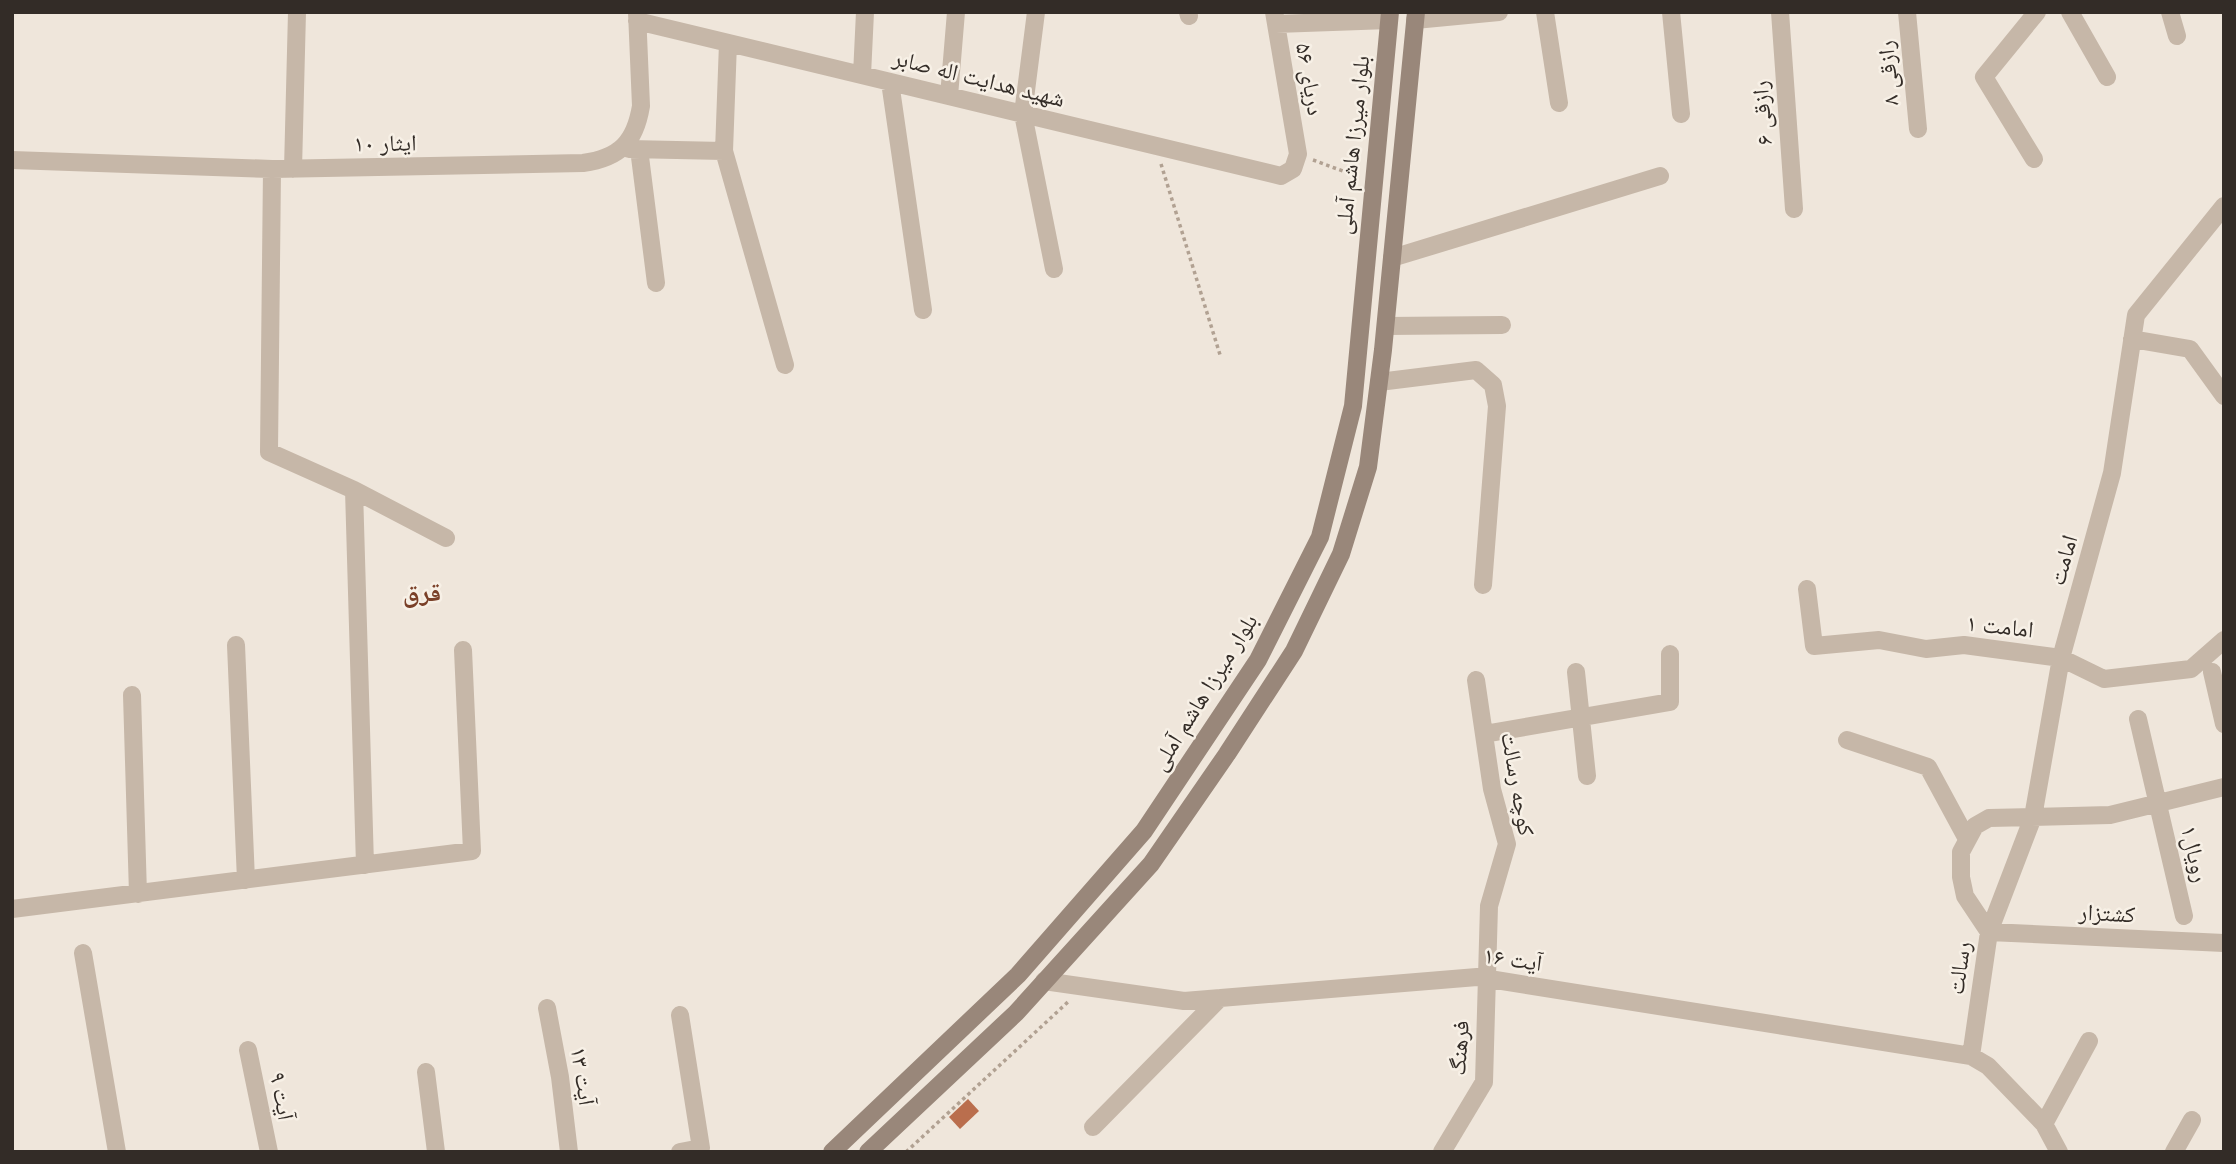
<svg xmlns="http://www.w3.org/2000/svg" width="2236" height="1164" font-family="'Varela Round','Noto Naskh Arabic',sans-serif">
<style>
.building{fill:#ba6e4d}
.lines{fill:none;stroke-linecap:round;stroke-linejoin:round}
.path{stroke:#b1a192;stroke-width:3.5;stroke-dasharray:3.5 3.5;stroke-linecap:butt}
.minor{stroke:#c6b7a8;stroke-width:18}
.secondary{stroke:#99877a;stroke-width:18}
.labels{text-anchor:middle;stroke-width:5;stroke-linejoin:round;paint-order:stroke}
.street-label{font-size:23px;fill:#332c27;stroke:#f7f0e6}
.quarter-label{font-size:26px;font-weight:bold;fill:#7a4028;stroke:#f7f0e6}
</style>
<rect width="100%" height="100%" fill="#efe6db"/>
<path class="building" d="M968 1099 979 1111 960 1129 949 1117Z"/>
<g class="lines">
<path class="path" d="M1313 160 1359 177
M1161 164 1221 358
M906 1152 1069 1001"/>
<path class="minor" d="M1036 12 1023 114 1054 269
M1188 12 1189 16
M1545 12 1559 103
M1671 12 1681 114
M1780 12 1794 209
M1907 12 1918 129
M2070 12 2107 77
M2170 12 2177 36
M1415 20 1499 12
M637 21 1281 176 1293 169 1298 154 1274 12
M1276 24 1389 20
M728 43 724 151 785 365
M862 75 865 12
M890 82 923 310
M949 96 956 12
M629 149 724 151
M639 149 656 283
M2034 159 1984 77 2037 12
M12 160 272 169 583 163C620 158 635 142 641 106L637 12
M272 169 269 452 354 490 365 865
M293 169 297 12
M2224 206 2136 315 2112 473 2061 658 2033 817 1989 932 2224 943
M1392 258 1660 176
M1386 326 1502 325
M2132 339 2190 349 2224 396
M1379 382 1476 370 1493 385 1497 406 1483 585
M354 490 446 538
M1807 589 1814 646 1879 640 1926 649 1964 645 2061 658 2104 679 2191 669 2224 640
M236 645 246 880
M1576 672 1587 776
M2212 672 2224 724
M132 695 138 894
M2138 719 2184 916
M1484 734 1670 702V654
M1847 740 1928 767 1967 839
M12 909 472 851 463 650
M83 953 117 1152
M1044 981 1184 1001 1477 977 1971 1056
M547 1008 560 1077 569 1152
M680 1015 701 1148 680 1152
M248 1050 269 1152
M426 1072 436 1152
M2044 1124 2089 1041
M1093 1127 1220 998
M1442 1152 1484 1082 1489 906 1507 844 1492 789 1476 680
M2059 1152 2044 1124 1988 1066 1971 1056 1989 932 1965 896 1961 877V852L1975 826 1989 818 2110 815 2224 787
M2174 1152 2192 1120"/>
<path class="secondary" d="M832 1152 1018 975 1144 831 1258 660 1320 537 1353 406 1390 12
M868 1152 1016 1013 1151 864 1227 754 1294 651 1341 554 1368 467 1383 350 1416 12"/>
</g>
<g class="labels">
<g class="street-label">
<text transform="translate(1888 73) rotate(-95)" y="8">رازقی ۸</text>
<text transform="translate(979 78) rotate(14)" y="8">شهید هدایت اله صابر</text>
<text transform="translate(1310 79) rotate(80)" y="8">دریای ۵۶</text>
<text transform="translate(1762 113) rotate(-94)" y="8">رازقی ۶</text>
<text transform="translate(385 143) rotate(-1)" y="8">ایثار ۱۰</text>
<text transform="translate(1352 145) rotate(-84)" y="8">بلوار میرزا هاشم آملی</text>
<text transform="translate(2063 560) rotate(-74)" y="8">امامت</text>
<text transform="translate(2000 626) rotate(6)" y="8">امامت ۱</text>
<text transform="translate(1204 692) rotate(-58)" y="8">بلوار میرزا هاشم آملی</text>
<text transform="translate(1518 784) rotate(80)" y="8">کوچه رسالت</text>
<text transform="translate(2195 854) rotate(77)" y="8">رویال۱</text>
<text transform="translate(2107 913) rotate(3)" y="8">کشتزار</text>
<text transform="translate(1513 959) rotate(8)" y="8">آیت ۱۶</text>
<text transform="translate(1959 968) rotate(-82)" y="8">رسالت</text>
<text transform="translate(1459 1048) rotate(-86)" y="8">فرهنگ</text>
<text transform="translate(583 1076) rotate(81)" y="8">آیت ۱۳</text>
<text transform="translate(282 1096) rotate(79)" y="8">آیت ۹</text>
</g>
<g class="quarter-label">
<text x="422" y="601">قرق</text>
</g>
</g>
<rect width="2236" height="1164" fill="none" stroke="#332c27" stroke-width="28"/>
</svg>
